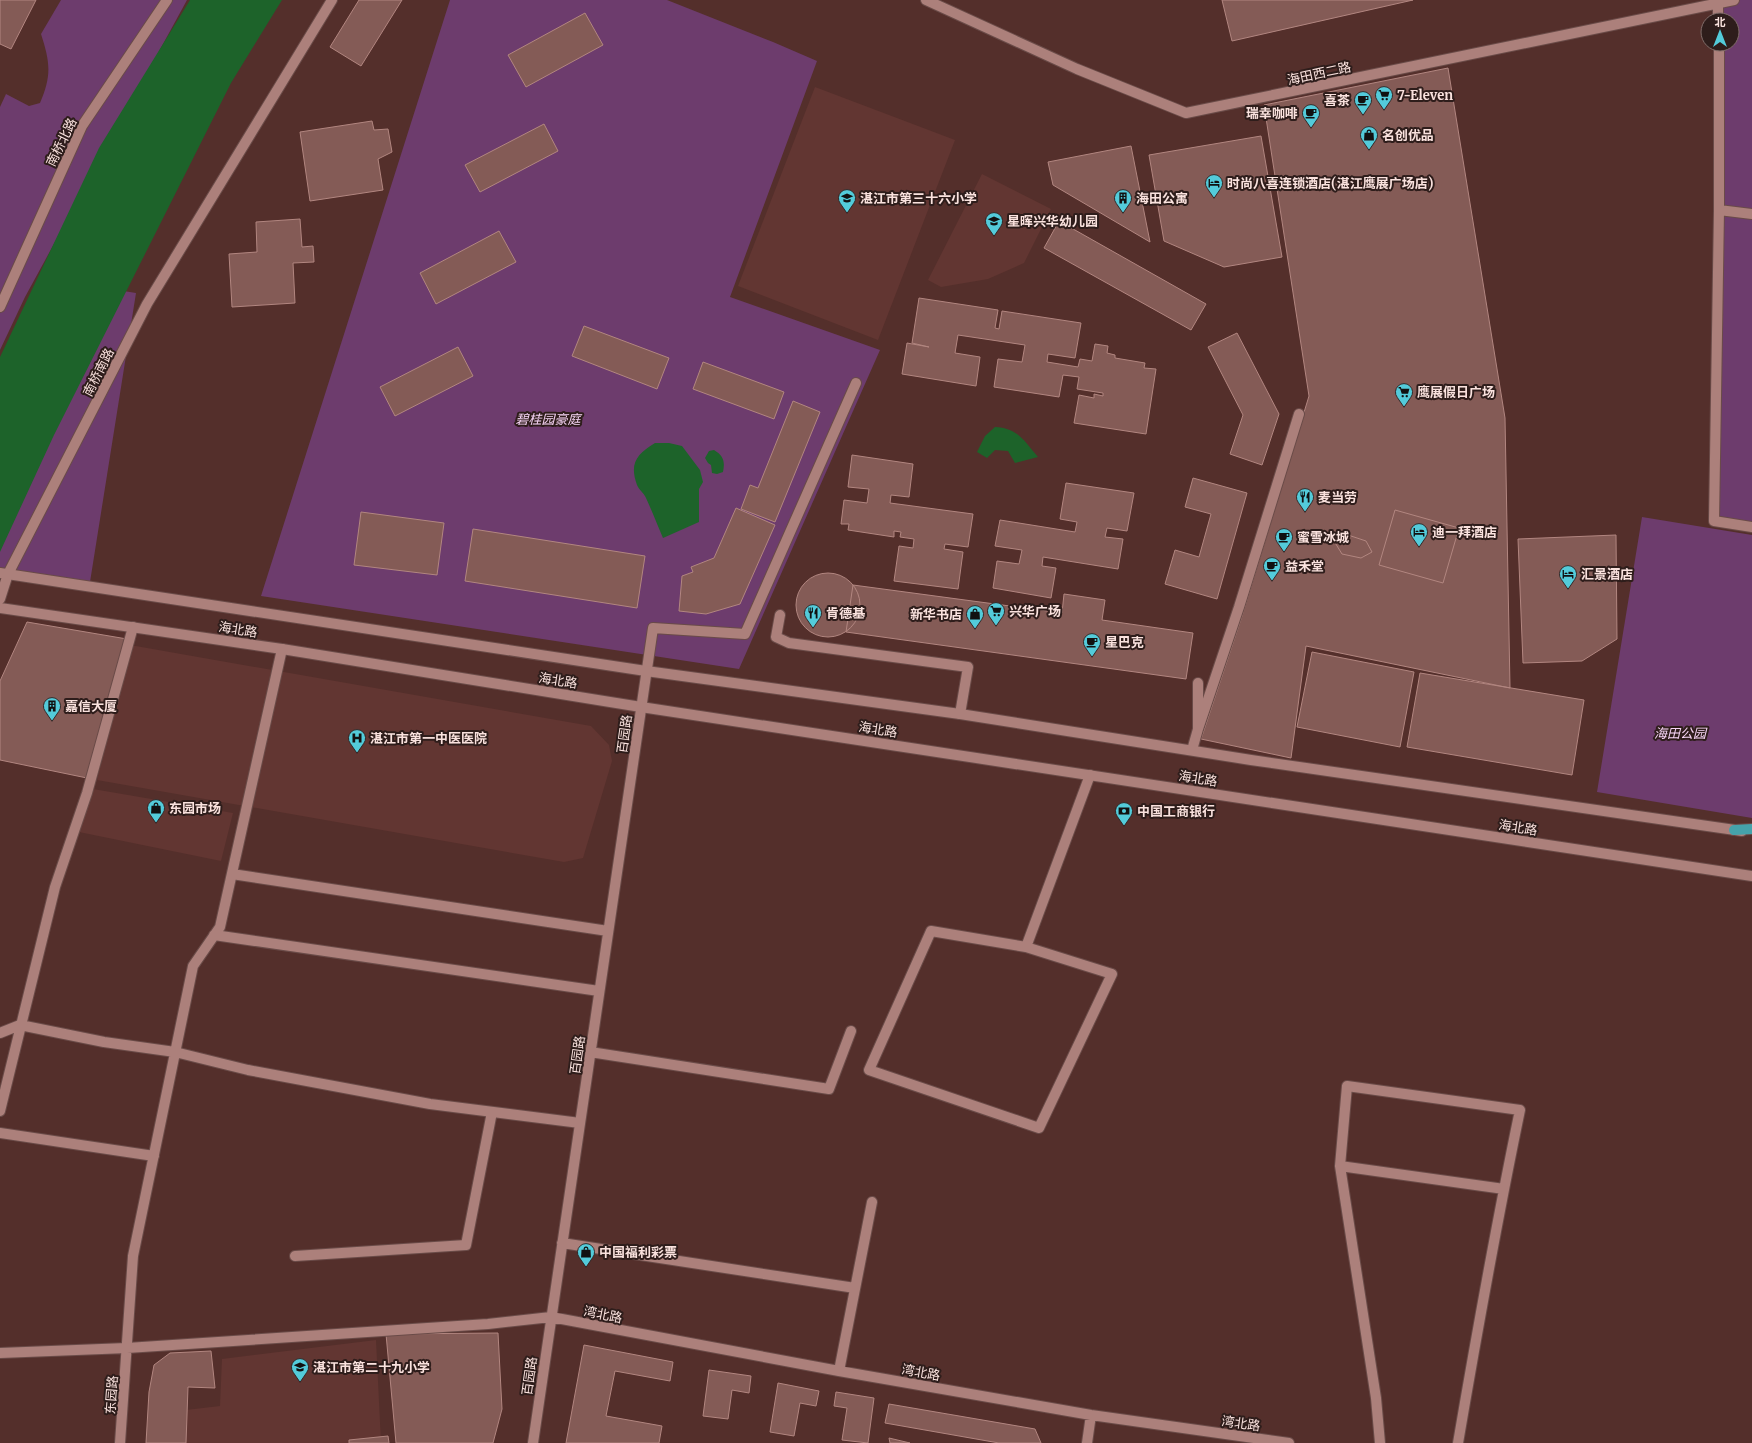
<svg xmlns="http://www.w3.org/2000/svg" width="1752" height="1443" font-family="Merriweather,'Noto Sans SC',serif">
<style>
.built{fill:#623632}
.green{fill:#6d3c6d}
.water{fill:#1d632a}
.building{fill:#845b56;stroke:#b28680}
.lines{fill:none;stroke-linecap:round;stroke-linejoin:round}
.minor-casing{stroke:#6a4b48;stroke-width:12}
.tertiary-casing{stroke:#6a4b48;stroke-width:12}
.primary-casing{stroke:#6a4b48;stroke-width:12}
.minor{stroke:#ac807b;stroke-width:10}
.tertiary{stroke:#ac807b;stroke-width:10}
.primary{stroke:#45a2aa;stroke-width:10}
.labels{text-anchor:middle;stroke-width:4;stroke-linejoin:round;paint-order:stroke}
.street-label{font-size:13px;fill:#fae2de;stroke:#2e1d1b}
.poi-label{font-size:13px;font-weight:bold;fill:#fae2de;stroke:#2e1d1b;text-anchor:start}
.park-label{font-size:13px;font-style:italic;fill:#f7d5f6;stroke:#2e1d1b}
</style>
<rect width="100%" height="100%" fill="#542f2b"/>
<path class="built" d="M815 87 955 140 878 340 738 286Z
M982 174 1051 209 1024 263 988 279 941 287 928 280Z
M130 645 591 726 609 745 612 761 583 858 564 862 97 780Z
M93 789 233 813 221 861 79 832Z
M376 1340 381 1443H186V1410L220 1406 222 1359Z"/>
<path class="green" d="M61 0H187L25 297 0 350V107L6 94 29 106 40 103C52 75 50 62 41 34Z
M450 0H667L773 42 817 61 730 297 880 350 739 669 261 596Z
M1720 0H1752V526L1715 520 1721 44H1732V20H1721Z
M111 289 136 293 90 582 0 568V505Z
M1642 517 1752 535V818L1597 792Z"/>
<path class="water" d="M190 0H282L231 83 54 435 0 552V357L99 148Z
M995 427C1018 428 1024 441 1038 457L1015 463 1008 451 995 450 987 458 977 452 985 436Z
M655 443H669L682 446 700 470 703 482 699 489V522L663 538C657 524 652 511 646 498 644 493 639 490 637 485 629 463 637 454 655 443Z
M714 450C724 456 725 462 723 472L717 474 712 473 711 465 708 463 705 458 709 451Z"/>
<path class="building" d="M0 0H36L11 49 0 44Z
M359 0H402L361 66 330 47Z
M1222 0H1413L1232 41Z
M585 13 603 45 526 87 508 55Z
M1448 68 1505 418 1510 688 1306 646 1291 758 1201 739 1242 616 1309 396 1264 105Z
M372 121 374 130 388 129 392 152 378 159 383 190 310 201 300 132Z
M544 124 558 151 480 192 465 165Z
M1261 136 1282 257 1224 267 1164 241 1149 155Z
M1131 146 1150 242 1053 185 1048 162Z
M300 219 302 247 313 246 314 262 293 263 295 303 232 307 229 254 257 252 256 222Z
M1059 221 1206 304 1191 330 1044 248Z
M499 231 516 262 436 304 420 273Z
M919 298 998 310 995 328 999 329 1002 311 1081 323 1075 358 1048 354 1047 362 1078 367 1080 359 1092 361 1095 344 1108 346 1107 353 1115 355V358L1145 363 1144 368 1156 369 1146 434 1074 423 1079 395 1094 398V394L1103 396V393L1077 389 1079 377 1063 375 1059 397 994 387 998 359 1022 362 1025 345 958 335 955 353 980 357 976 386 902 374 907 343 929 347 912 343Z
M584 326 669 358 657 389 572 356Z
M1237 333 1279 414 1262 465 1230 454 1243 415 1208 347Z
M458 347 473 376 395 416 380 387Z
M703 362 784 392 774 419 693 389Z
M793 401 820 412 775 522 741 509 750 485 758 488Z
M852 455 913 464 909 497 891 495 890 503 973 514 968 547 945 544 944 549 963 552 958 589 894 581 899 546 913 548 914 539 900 537 901 532 894 531V537L848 530 849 524H841L844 500 867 503 869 489 848 487Z
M1193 478 1247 493 1217 599 1165 584 1175 550 1199 557 1211 514 1185 507Z
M1066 483 1134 493 1127 531 1107 528 1105 537 1123 539 1118 569 1043 557 1042 566 1056 568 1051 598 993 588 997 561 1019 564 1022 550 995 546 1000 520 1075 532 1077 522 1060 519Z
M736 508 775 525 740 604 706 614 679 611 682 576 693 572 691 567 714 558Z
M1395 510 1459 528 1443 583 1379 565Z
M361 512 444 523 437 575 354 565Z
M473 529 645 556 637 608 465 581Z
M1345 534 1366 541 1372 552 1361 558 1342 554 1334 541Z
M1616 535 1617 639 1582 661 1523 663 1518 539Z
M796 605a32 32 0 1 1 64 0a32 32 0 1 1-64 0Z
M853 585 1062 613 1064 594 1105 600 1102 620 1193 633 1186 679 846 632Z
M27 622 127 639 87 778 0 760V681Z
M1312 652 1414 672 1400 747 1297 727Z
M1420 673 1584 700 1572 775 1407 747Z
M498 1333 502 1409 493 1443H396L386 1334Z
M584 1345 673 1362 670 1381 615 1371 606 1416 662 1426 659 1443H566Z
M211 1351 215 1388 188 1387 186 1443H146L149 1392 154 1365 170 1353Z
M709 1370 751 1376 749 1393 732 1390 728 1419 703 1416Z
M778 1383 819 1391 816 1406 800 1403 794 1436 770 1432Z
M836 1392 874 1398 868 1443 842 1440 847 1408 834 1406Z
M889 1404 1035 1429 1041 1443H999L885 1423Z
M388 1436 389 1443H349V1440Z
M889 1438 910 1443H890Z"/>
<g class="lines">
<g class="minor-casing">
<path id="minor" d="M926 0 1077 69 1186 113 1734 0
M1718 4V20
M1719 44V210L1714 521 1752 527
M1719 210 1752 214
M780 615 776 637 789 643 968 667 960 714
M1198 729 1239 607 1299 414
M1192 750 1198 729V683
M232 874 608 931
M214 935 599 991
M1026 947 1112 974 1039 1128 869 1070 931 931 1026 947 1090 775
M0 1033 20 1025 104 1042 175 1052 248 1070 430 1104 580 1123
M590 1052 829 1089 851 1031
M0 1111 55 887 87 793 133 627
M0 1133 154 1156
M1340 1166 1376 1398 1380 1443
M562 1243 855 1288
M295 1256 466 1245 492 1112
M0 1353 127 1348 488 1324 551 1317 839 1371 1091 1415 1289 1443
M839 1371 872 1202
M120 1443 133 1256 193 966 220 927 282 649
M533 1443 653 628 745 634 856 383
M1087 1443 1091 1415
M1458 1443C1477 1332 1497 1221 1520 1110L1347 1086 1340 1166 1504 1189"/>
</g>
<g class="tertiary-casing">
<path id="tertiary" d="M0 307 82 126 167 0
M0 573 646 671 960 714 1251 760 1742 831
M0 599 8 574 147 304 332 0
M0 608 282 649 641 707 1752 876"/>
</g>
<g class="primary-casing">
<path id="primary" d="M1734 830 1752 829"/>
</g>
<use href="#minor" class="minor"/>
<use href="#tertiary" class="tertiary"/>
<use href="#primary" class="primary"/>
</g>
<defs>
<g id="supermarket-pin" transform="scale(0.9)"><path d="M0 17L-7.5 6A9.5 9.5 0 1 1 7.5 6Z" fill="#53cbda" stroke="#2e1d1b"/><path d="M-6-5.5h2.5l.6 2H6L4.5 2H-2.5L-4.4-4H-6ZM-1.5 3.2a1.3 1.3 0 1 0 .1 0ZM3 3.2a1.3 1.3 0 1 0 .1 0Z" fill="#111"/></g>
<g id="cafe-pin" transform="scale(0.9)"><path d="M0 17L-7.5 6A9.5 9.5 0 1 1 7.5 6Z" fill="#53cbda" stroke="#2e1d1b"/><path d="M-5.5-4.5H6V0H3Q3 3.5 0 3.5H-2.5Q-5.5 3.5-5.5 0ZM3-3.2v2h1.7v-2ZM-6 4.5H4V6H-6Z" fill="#111"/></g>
<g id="shop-pin" transform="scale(0.9)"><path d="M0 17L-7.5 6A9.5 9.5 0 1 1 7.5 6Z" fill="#53cbda" stroke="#2e1d1b"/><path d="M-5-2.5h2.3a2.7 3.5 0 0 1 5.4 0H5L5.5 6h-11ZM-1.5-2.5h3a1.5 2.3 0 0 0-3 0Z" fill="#111"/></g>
<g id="hotel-pin" transform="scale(0.9)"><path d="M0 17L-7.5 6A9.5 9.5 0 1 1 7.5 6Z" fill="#53cbda" stroke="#2e1d1b"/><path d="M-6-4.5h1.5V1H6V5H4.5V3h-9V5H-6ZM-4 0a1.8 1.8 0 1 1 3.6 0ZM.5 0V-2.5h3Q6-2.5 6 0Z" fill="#111"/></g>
<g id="school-pin" transform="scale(0.9)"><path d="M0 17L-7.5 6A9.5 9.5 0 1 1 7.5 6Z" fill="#53cbda" stroke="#2e1d1b"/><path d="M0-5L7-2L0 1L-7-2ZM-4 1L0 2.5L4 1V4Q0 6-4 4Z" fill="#111"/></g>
<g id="building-pin" transform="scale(0.9)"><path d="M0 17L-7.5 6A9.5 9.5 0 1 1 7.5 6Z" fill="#53cbda" stroke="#2e1d1b"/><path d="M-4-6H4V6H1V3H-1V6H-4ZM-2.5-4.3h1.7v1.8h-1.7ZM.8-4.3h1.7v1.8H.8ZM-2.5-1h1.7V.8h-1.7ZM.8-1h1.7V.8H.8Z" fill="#111"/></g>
<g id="restaurant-pin" transform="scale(0.9)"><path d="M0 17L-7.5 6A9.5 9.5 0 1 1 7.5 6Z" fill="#53cbda" stroke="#2e1d1b"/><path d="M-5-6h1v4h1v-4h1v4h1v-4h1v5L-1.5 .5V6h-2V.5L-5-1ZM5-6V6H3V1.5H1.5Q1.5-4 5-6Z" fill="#111"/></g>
<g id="hospital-pin" transform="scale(0.9)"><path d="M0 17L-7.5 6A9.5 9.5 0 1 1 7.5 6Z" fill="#53cbda" stroke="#2e1d1b"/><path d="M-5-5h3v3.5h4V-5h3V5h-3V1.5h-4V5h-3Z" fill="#111"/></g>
<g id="bank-pin" transform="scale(0.9)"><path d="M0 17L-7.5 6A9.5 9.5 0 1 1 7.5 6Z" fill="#53cbda" stroke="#2e1d1b"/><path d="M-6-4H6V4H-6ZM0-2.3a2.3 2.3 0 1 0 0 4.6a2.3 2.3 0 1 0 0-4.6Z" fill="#111"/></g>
</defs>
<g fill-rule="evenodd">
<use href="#supermarket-pin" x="1384" y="95"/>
<use href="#cafe-pin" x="1363" y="100"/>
<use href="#cafe-pin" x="1311" y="113"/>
<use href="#shop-pin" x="1369" y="135"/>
<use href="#hotel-pin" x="1214" y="183"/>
<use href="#school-pin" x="847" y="198"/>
<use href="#building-pin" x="1123" y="198"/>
<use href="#school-pin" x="994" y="221"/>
<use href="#supermarket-pin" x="1404" y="392"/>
<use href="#restaurant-pin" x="1305" y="497"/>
<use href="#hotel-pin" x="1419" y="532"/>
<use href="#cafe-pin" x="1284" y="537"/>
<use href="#cafe-pin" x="1272" y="566"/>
<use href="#hotel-pin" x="1568" y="574"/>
<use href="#supermarket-pin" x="996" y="611"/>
<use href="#restaurant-pin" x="813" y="613"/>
<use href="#shop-pin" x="975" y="614"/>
<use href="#cafe-pin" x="1092" y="642"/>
<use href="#building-pin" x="52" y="706"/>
<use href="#hospital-pin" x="357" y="738"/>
<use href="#shop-pin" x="156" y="808"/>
<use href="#bank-pin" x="1124" y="811"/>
<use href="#shop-pin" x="586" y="1252"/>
<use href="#school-pin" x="300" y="1367"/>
</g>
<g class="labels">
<g class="street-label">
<text transform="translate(1319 73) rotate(-12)" y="5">海田西二路</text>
<text transform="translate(61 142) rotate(-64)" y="5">南桥北路</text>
<text transform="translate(98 372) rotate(-63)" y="5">南桥南路</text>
<text transform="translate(238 629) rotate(9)" y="5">海北路</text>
<text transform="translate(558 680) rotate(9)" y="5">海北路</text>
<text transform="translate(878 729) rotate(9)" y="5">海北路</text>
<text transform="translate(624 734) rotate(-82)" y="5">百园路</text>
<text transform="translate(1198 778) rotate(9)" y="5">海北路</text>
<text transform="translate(1518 827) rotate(9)" y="5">海北路</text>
<text transform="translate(577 1055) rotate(-82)" y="5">百园路</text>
<text transform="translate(603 1314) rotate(11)" y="5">湾北路</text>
<text transform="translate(921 1372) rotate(10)" y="5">湾北路</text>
<text transform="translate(529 1376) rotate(-82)" y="5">百园路</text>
<text transform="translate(111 1395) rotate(-86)" y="5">东园路</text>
<text transform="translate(1241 1423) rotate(8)" y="5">湾北路</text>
</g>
<g class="poi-label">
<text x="1397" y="100">7-Eleven</text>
<text x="1350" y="105" text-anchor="end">喜茶</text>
<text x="1298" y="118" text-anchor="end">瑞幸咖啡</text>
<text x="1382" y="140">名创优品</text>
<text x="1227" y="188">时尚八喜连锁酒店(湛江鹰展广场店)</text>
<text x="860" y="203">湛江市第三十六小学</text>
<text x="1136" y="203">海田公寓</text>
<text x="1007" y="226">星晖兴华幼儿园</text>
<text x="1417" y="397">鹰展假日广场</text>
<text x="1318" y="502">麦当劳</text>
<text x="1432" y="537">迪一拜酒店</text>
<text x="1297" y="542">蜜雪冰城</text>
<text x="1285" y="571">益禾堂</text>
<text x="1581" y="579">汇景酒店</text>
<text x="1009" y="616">兴华广场</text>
<text x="826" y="618">肯德基</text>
<text x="962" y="619" text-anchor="end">新华书店</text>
<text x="1105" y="647">星巴克</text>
<text x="65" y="711">嘉信大厦</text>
<text x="370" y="743">湛江市第一中医医院</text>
<text x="169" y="813">东园市场</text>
<text x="1137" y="816">中国工商银行</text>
<text x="599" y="1257">中国福利彩票</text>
<text x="313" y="1372">湛江市第二十九小学</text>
</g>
<g class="park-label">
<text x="548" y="424">碧桂园豪庭</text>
<text x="1680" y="738">海田公园</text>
</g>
</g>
<g transform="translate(1720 32)"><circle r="19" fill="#2e1d1b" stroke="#806c69"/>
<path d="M0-3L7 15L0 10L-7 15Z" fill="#53cbda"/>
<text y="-6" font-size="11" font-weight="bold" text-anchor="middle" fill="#fae2de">北</text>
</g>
</svg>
